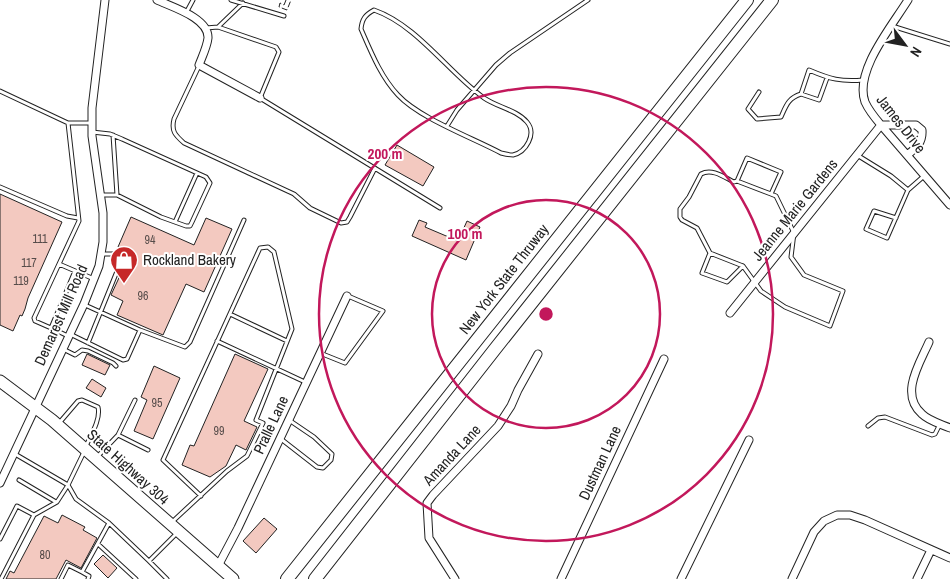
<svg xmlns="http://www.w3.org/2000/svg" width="950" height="579" font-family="'Archivo Narrow',sans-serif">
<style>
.building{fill:#f3c9c0;stroke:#222}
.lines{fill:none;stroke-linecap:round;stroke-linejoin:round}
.service-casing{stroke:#222;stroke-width:5}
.minor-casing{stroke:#222;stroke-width:9}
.primary-casing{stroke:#222;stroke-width:13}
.motorway-casing{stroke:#222;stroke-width:14}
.service{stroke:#fff;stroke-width:3}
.minor{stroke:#fff;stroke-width:7}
.primary{stroke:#fff;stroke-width:11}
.motorway{stroke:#fff;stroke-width:12}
.fence{stroke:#222;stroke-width:1;stroke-dasharray:6 2.5;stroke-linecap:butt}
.ring{fill:none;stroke:#c2185b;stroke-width:2.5}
.labels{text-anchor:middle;stroke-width:4;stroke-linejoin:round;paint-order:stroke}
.number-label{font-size:12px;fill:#564c4a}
.street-label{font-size:15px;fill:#222;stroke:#fff}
.poi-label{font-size:15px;fill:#222;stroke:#fff;text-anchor:start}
.centre{fill:#c2185b;stroke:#fff;stroke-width:2.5}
.ring-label{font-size:15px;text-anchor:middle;font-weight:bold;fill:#c2185b;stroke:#fff;stroke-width:4;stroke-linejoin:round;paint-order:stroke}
</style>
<rect width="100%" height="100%" fill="#fff"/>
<path class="building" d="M397 145 434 167 423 186 385 165Z
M0 194 62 222 28 298 25 309 22 316 20 315 13 331 0 325Z
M131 217 194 245 206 218 232 229 204 292 186 284 163 335 117 315 123 301 111 295 124 267 127 268 134 254 118 247Z
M419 220 427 223 425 227 458 241 467 221 480 227 466 260 412 236Z
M87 354 110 365 105 375 82 365Z
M235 354 268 369 244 421 257 427 246 450 236 445 226 466 210 477 182 465 190 445 194 446Z
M154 366 180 378 153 439 134 431 147 400 141 397Z
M92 379 106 388 101 397 86 388Z
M62 515 85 527 83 530 97 538 81 568 66 560 56 579H6L10 571 14 573 44 516 58 523Z
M264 518 277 529 256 553 243 541Z
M103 555 117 568 108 578 94 564Z"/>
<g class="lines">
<g class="service-casing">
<path id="service" d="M231 0 284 16
M374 10C417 25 448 72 484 98 497 107 517 110 527 122 537 134 526 152 513 155 509 155 505 154 501 153 473 138 419 118 398 95 381 77 371 52 361 29 362 19 365 15 374 10Z
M186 13 193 0
M892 26 950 44
M218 27 276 47 279 52 260 98 440 208
M206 28 218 27 243 3
M199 66 174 119C171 131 175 135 184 143L294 194 310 208 341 223 347 222 350 217 375 168
M827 78 819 100 801 94 809 70C830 79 841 82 863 80
M0 91 68 123
M759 92 748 109 757 119 781 117C786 106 788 98 801 94
M91 123H68L79 221 59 264 94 279
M447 126 457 110 496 65 510 53 588 0
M92 132 110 134 122 139 206 177 210 183 192 222 190 226H186L161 217 117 195H101
M113 135 117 195
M857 155 891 176 908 190
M737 181 734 182C724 177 712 168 701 174L689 197 680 209V217L682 220 697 228 710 253 743 266 761 291 785 307 830 326 843 291 804 275 791 257 794 233 776 196 771 194 737 181 747 158 781 172 771 194
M0 187 67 216 78 218
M896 218 874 211 866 229 887 238 908 190 924 176
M175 222 197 173
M710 253 702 273 727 282 743 266
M85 305 140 330 185 347 190 342 244 220
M230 314 287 341
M51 328 35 321 34 318 59 264
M70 334 123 360 127 359 140 330
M68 336 51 328 75 271
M217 341 305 382
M88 343 122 259 118 254H102
M63 349 75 355 82 350 88 351 113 363 116 366
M320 353 345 363 383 311 348 296
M60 422 78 401 82 400 98 407C101 419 91 435 86 446
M868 426 878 418 885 417 932 435 935 434 940 424
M118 435 148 450
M281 439 317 467 323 468 331 460 332 454 314 437 289 420
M15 454 68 485 76 499 109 523 149 561 177 533
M98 456 118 435 135 400
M19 480 56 502
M172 522 227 471 247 456 263 423 256 420 292 329 274 252 268 247 260 248 163 460 201 496
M0 539 17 506 34 515 57 502 68 485 84 452
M98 544 136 579
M149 561 167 579
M82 572 89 576 88 579
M1 579 34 515
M61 579 68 565 82 572 109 523"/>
</g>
<g class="minor-casing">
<path id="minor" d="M157 0C172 7 209 18 208 38 207 47 202 57 199 65L260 98
M908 0C892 26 854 71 865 102 869 111 875 118 881 125L950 205
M730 313 881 125H916L922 130C923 143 916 148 907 155
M929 342C920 363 899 394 922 414 929 421 941 424 950 428
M0 483 84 304 99 266 103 242V213L92 136V108L105 0
M218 566 238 528 347 296
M455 579 429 538 427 503 433 495 498 426 511 406 518 390 538 354
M561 579 664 359
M681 579 749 440
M792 579 814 532 824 521 837 515H850L865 520 950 558
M917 579 931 550"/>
</g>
<g class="primary-casing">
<path id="primary" d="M0 381 52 420 233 579"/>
</g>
<g class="motorway-casing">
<path id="motorway" d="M287 579 747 0
M315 579 495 349 772 0"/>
</g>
<use href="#service" class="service"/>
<use href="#minor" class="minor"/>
<use href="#primary" class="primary"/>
<use href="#motorway" class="motorway"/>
<path class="fence" d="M286 0 284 5 280 3 279 7 287 10 291 0"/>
</g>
<g class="ring">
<circle cx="546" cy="314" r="114"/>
<circle cx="546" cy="314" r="227"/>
</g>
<defs>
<g id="shop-pin" transform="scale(1.4375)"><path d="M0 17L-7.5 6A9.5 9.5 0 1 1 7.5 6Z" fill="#c62828" stroke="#fff"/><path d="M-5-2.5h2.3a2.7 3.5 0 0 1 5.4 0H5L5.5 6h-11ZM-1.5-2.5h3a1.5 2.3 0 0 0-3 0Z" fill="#fff"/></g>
</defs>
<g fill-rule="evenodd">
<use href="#shop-pin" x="124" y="260"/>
</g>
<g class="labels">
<g class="number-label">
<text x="40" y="243">111</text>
<text x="150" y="244">94</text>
<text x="29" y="267">117</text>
<text x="21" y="285">119</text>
<text x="143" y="300">96</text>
<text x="157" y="407">95</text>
<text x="219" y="435">99</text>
<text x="45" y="559">80</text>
</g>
<g class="street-label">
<text transform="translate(901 124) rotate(52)" y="5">James Drive</text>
<text transform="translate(795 210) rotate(-51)" y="5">Jeanne Marie Gardens</text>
<text transform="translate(504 279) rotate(-52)" y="5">New York State Thruway</text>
<text transform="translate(61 315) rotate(-66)" y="5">Demarest Mill Road</text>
<text transform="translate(271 425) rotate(-65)" y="5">Pralle Lane</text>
<text transform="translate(452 455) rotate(-47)" y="5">Amanda Lane</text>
<text transform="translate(600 463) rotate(-65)" y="5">Dustman Lane</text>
<text transform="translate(128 467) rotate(42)" y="5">State Highway 304</text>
</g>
<g class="poi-label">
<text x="143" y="265">Rockland Bakery</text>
</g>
</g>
<circle cx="546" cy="314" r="8" class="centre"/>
<g class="ring-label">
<text x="385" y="159">200 m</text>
<text x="465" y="239">100 m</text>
</g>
<g transform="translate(905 45) rotate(122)" stroke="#ffffff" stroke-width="4" paint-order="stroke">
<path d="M0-4L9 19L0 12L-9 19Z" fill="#222222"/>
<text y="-8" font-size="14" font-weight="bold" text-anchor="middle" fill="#222222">N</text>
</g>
</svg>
